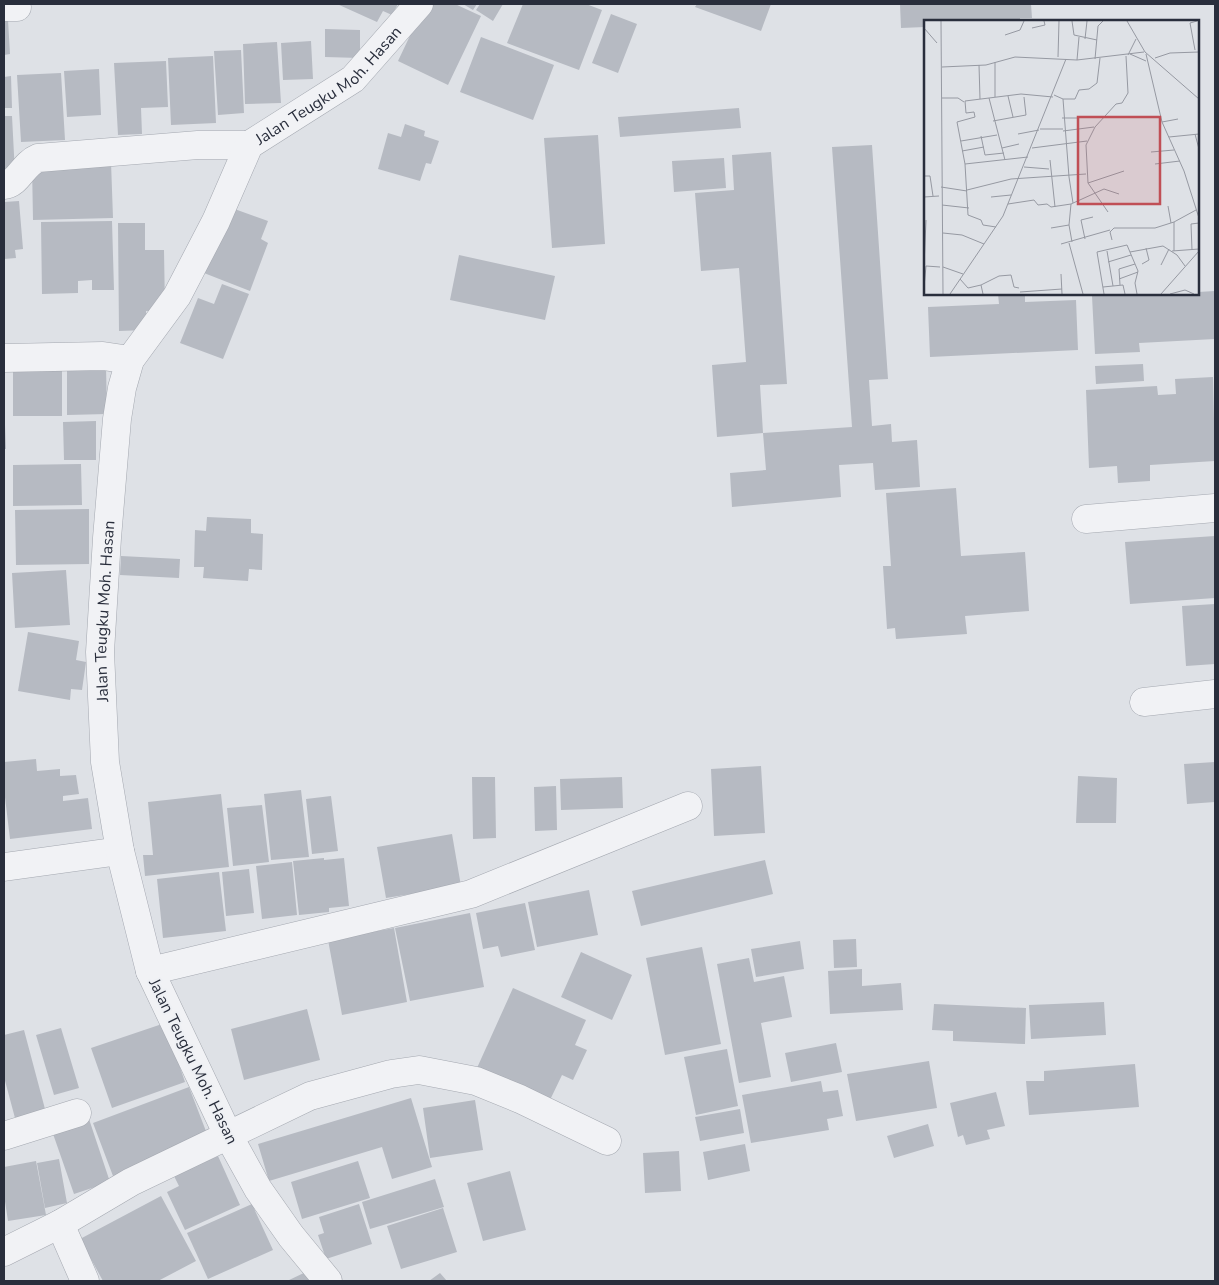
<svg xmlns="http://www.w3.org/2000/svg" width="1219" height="1285" font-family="'Nunito Sans',sans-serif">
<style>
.building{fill:#b6bac2}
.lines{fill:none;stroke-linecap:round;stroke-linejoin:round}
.street-casing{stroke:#a4a8b0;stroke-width:29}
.street{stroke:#f1f2f5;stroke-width:28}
.labels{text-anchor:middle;stroke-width:4;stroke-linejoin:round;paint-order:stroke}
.street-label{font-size:16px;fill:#292e3c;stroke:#eef0f4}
.inset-road{fill:none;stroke:#9699a2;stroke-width:1}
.view{fill:#c04f56;fill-opacity:0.15;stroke:#c04f56;stroke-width:2.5}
.inset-edge{fill:none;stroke:#292e3c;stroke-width:2.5}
</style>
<rect width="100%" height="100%" fill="#dee1e6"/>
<path class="building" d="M337 4H398L392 15 383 11 377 22Z
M425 4H455L481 16 448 85 398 61Z
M463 4H477L473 10Z
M480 4H503L493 21 476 10Z
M523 4H586L602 10 579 70 507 43Z
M697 4H771L761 31 695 7Z
M900 4H1031L1032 18H1020V21H925V27L901 28Z
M611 14 637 24 618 73 592 63Z
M8 20 10 54 4 55V21Z
M325 29 360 30V58L325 57Z
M481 37 554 65 533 120 460 92Z
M311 41 313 79 283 80 281 43Z
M277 42 281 103 245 104 243 44Z
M241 50 244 113 218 115 214 51Z
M213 56 216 123 171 125 168 58Z
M166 61 168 107 141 108 142 134 118 135 114 63Z
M99 69 101 115 67 117 64 71Z
M61 73 65 140 21 142 17 75Z
M11 76 12 108H4V77Z
M739 108 741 128 620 137 618 117Z
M4 116H12L15 174 4 175Z
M405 124 425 131 424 136 439 141 431 164 426 163 420 181 378 169 388 133 401 137Z
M598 135 605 244 552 248 544 138Z
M872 145 888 379 869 380 872 426 891 424 892 442 917 440 920 487 875 490 873 463 839 465 841 497 732 507 730 473 766 470 763 433 852 427 832 147Z
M771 152 787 384 760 385 763 433 717 437 712 365 746 362 739 268 701 271 695 193 734 190 732 155Z
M724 158 726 188 674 192 672 161Z
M111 162 113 218 33 220 32 165Z
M19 201 23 249 15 250 16 258 4 259V202Z
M229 207 268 221 261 239 268 243 250 291 204 273Z
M112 221 114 290H92V280L78 281V293L42 294 41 222Z
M118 223H145V250H164L165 310 146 311V330L119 331Z
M459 255 555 276 545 320 450 300Z
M222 284 249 294 223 359 180 343 198 298 214 304Z
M1215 291V339L1139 343 1140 352 1095 354 1092 296 1198 294V292Z
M998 294H1025V302L1076 300 1078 350 930 357 928 307 999 304Z
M1143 364 1144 381 1096 384 1095 366Z
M13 366H62V416H13Z
M67 366H106L107 414 67 415Z
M1213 377 1215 461 1150 465V481L1118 483 1117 466 1089 468 1086 390 1157 386 1158 395 1176 394 1175 379Z
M96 421V460H64L63 422Z
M5 425 6 449H4V426Z
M81 464 82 505 13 506V465Z
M956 488 961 556 1025 552 1029 611 965 616 967 634 896 639 895 628 887 629 883 566H891L886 493Z
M89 509V564L16 565 15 510Z
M207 517 251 519V533L263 534 262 570 249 569 248 581 203 578 204 567H194L195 530 206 531Z
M1215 536V598L1130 604 1125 542Z
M121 556 180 559 179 578 120 575Z
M66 570 70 625 15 628 12 573Z
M1215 604V664L1186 666 1182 606Z
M28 632 79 641 76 660 86 662 82 690 71 689 70 700 18 691Z
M36 759 37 771 60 769V776L76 775 79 794 63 796V801L88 798 92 829 10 839 4 789V762Z
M1215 762V802L1187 804 1184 764Z
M761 766 765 833 714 836 711 769Z
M1078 776 1117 778 1116 823H1076Z
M472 777H495L496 838 473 839Z
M622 777 623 808 561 810 560 779Z
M556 786 557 830 535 831 534 787Z
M301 790 309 857 271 860 264 794Z
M221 794 229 867 145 876 143 855H153L148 802Z
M331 796 338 851 312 854 306 799Z
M262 805 269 862 233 866 227 808Z
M452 834 461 886 386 898 377 847Z
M324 858V860L344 858 349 906 329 908V912L299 915 293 861Z
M765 860 773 894 641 926 632 891Z
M292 862 297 915 262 919 256 866Z
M249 869 254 913 226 916 222 872Z
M219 872 226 931 163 938 157 879Z
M589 890 598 935 537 947 528 902Z
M525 903 535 950 501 957 498 946 483 949 476 913Z
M470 913 484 987 410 1001 395 928Z
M394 928 407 1002 342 1015 328 940Z
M856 939 857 967 834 968 833 940Z
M800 941 804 969 756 977 751 949Z
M702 947 721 1044 665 1055 646 958Z
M581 952 632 975 612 1020 561 997Z
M749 958 754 982 784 976 792 1017 761 1023 771 1077 739 1083 717 964Z
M862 969V986L901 983 903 1010 830 1014 828 971Z
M513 988 586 1020 575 1045 587 1050 573 1080 562 1075 550 1100 477 1068Z
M1104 1002 1106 1035 1031 1039 1029 1005Z
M934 1004 1026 1008 1025 1044 953 1041V1031L932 1030Z
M307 1009 320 1060 244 1080 231 1029Z
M165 1023 185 1082 112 1108 91 1048Z
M61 1028 79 1088 54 1095 36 1035Z
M24 1030 45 1109 15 1118 4 1077V1035Z
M836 1043 842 1072 791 1082 785 1053Z
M727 1049 738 1106 696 1115 684 1057Z
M929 1061 937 1108 856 1121 847 1074Z
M1135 1064 1139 1107 1029 1115 1026 1081H1044V1071Z
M821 1081 823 1092 838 1090 843 1116 827 1119 829 1130 751 1143 742 1095Z
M189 1087 209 1139 113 1176 93 1123Z
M996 1092 1005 1126 987 1130 990 1139 966 1145 963 1135 958 1137 950 1103Z
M411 1098 432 1167 392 1179 382 1147 269 1181 258 1144Z
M475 1100 483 1150 430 1158 423 1108Z
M740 1109 744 1133 700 1141 695 1117Z
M89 1119 110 1182 74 1194 52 1131Z
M928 1124 934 1146 894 1158 887 1136Z
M745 1144 750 1171 708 1180 703 1152Z
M679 1151 681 1191 645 1193 643 1153Z
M218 1156 240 1205 185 1230 167 1192 179 1186 174 1176Z
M59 1159 67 1203 45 1208 37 1163Z
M36 1161 46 1215 8 1221 4 1195V1167Z
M358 1161 370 1198 302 1219 291 1182Z
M510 1171 526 1230 483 1241 467 1183Z
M435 1179 444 1207 370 1229 362 1202Z
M161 1196 196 1261 158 1281H103L80 1239Z
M252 1204 273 1250 208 1279 187 1233Z
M359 1204 372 1244 326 1259 318 1235 324 1233 319 1217Z
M443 1208 457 1252 401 1269 387 1226Z
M308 1271 313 1281H287Z
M440 1273 447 1281H429Z"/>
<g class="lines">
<g class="street-casing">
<g id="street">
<path d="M4 7H17"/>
<path d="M4 185C18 184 23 164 38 158L198 145H249"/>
<path d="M4 358 103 356 130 360"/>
<path d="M1086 519 1215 508"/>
<path d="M1144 702 1215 694"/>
<path d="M4 867 120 851"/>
<path d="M150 971 471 894 688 806"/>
<path d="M4 1136 77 1113"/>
<path d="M60 1224 85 1281"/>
<path d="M4 1252 60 1224 131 1182 310 1096 391 1074 419 1070 476 1081 520 1099 607 1141"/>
<path id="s1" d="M328 1281 291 1236 258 1189 228 1135 150 971 120 851 105 762 100 652 107 538 117 419 122 388 130 360 177 296 216 221 249 145 353 79 419 4"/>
</g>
</g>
<use href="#street" class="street"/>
</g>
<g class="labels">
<g class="street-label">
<text dy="6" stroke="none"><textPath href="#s1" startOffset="1324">Jalan Teugku Moh. Hasan</textPath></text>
<text dy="6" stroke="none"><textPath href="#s1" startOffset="724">Jalan Teugku Moh. Hasan</textPath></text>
<text transform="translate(194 1061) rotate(64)" y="6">Jalan Teugku Moh. Hasan</text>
</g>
</g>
<g transform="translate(924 20)">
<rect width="275" height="275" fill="#dee1e6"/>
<path class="inset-road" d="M17 1 19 274M148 1 150 15 173 20M203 1 221 32 275 79M0 8 13 23M108 8 121 5 120 1M81 15 96 10 100 1M161 19 163 1M271 30 266 3 273 1M206 34 222 41M222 34 238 102 260 151 275 198M204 35 212 19M134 37 135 1M231 38 246 33 275 32M171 39 174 6 179 1M153 40 155 17M55 45 56 79M18 47 62 45 91 37 153 40 220 32M130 75 139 79 145 157M84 76 89 97M71 77V42M18 78H34L40 82M65 78 81 140M139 79H151L155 70 165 69 173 63 176 38M138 98H155M69 101 102 95 100 77M238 102 254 99M116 109H139M139 111 170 107M94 114 115 110M271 114 275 129M57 116 61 135 80 133M245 117 275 114M37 121 73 115M78 128 95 124M108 128 163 121M38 131 60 127M227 132 250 130M126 140 131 187M41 144 33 102 51 97 50 92 42 93 41 81 97 74 129 77M231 144 256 141M100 147 125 149M0 156H6L9 176M145 157 149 183M164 163 200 151M17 167 43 171M43 170 87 159 162 154M0 177 15 176M67 177 87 175M84 184 110 180 114 185 123 184 127 187 147 184 180 169 195 174M147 184 145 205 148 222M18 185 45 188M244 186 247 203M184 192 164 163 162 125 171 107 192 84 198 83 204 73 202 36M250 202V231M72 207 59 205 57 200 44 195 41 144 104 137M127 208 145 205M19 213 38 215 60 224M161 219 157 200 169 197M188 220 186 212 190 208H231L250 202 272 190M145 223 159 274M137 224 186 210M268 230 267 204 275 203M183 231 189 266M248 231 275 229M206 232 239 226 253 235 261 246M184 242 207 235M218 244 225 240 222 228M237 245 245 229M0 246 2 200M19 247 39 254M137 254 138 274M36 259 44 268 57 265 59 274M195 259 214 252M57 265 75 256 87 255 90 267 95 268M196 265 195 249 211 244M0 267 2 246 16 247M179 267 199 265 201 274M96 272 138 269M26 274 79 196 142 39M180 274 173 232 203 225 214 251 211 263 213 274M237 274 275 231M246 274 261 270 270 274"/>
<path class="view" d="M154 97H236V184H154Z"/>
<rect width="275" height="275" class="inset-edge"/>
</g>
<rect width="1219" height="1285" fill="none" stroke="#292e3c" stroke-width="10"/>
</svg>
